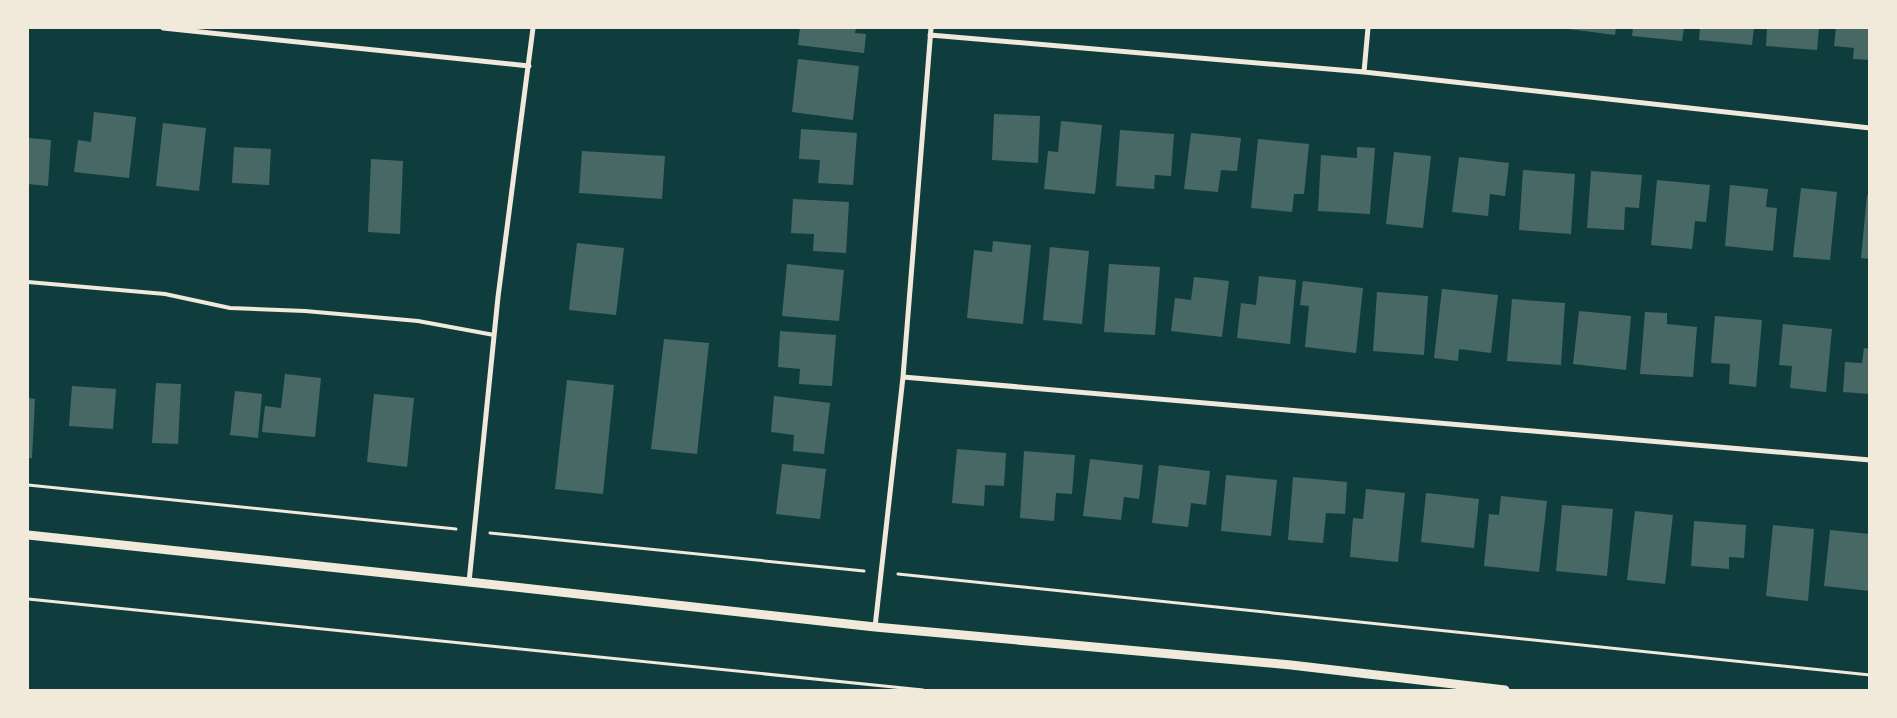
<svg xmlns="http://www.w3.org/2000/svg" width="1897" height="718" font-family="'Asap Condensed',sans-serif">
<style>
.building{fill:#486865}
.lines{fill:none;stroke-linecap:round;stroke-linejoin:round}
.path{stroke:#f1e9da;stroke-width:3}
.service{stroke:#f1e9da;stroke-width:4}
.minor{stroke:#f1e9da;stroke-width:5}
.tertiary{stroke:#f1e9da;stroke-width:9}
</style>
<rect width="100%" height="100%" fill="#0f3d3e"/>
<path class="building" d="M800 28H856L855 33 866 34 864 53 798 45Z
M1561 28H1616L1615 35Z
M1633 28H1684L1682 41 1632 36Z
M1700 28H1754L1752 45 1699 40Z
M1767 28H1819L1817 50 1766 46Z
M1836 28H1870V60L1853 59 1854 48 1834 46Z
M798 59 859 66 853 120 792 112Z
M94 112 136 117 129 178 74 172 78 140 91 142Z
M994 114 1040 116 1038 163 992 160Z
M1061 121 1102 125 1095 194 1044 189 1048 151 1058 152Z
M163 123 206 128 199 191 156 186Z
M801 129 857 133 853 185 818 183 820 160 799 159Z
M1120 130 1174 134 1171 176 1155 175 1154 189 1116 186Z
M1191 133 1241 138 1237 171 1221 170 1218 192 1184 189Z
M28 138 51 140 48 186 28 184Z
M1258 139 1309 144 1304 194H1294L1292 212 1251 208Z
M234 147 271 149 269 185 232 183Z
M1357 147 1375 148 1370 214 1318 211 1321 155 1357 158Z
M582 151 665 156 662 199 579 193Z
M1394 152 1431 156 1423 228 1386 224Z
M1459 157 1509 163 1505 196 1490 194 1488 216 1452 212Z
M371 159 403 161 400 234 368 232Z
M1523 170 1575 174 1571 234 1519 230Z
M1591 171 1642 175 1639 208 1625 207 1624 230 1587 228Z
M1657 180 1710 185 1706 222 1695 221 1692 249 1651 245Z
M1730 185 1768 189 1766 207 1777 208 1773 251 1725 246Z
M1801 188 1837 192 1830 260 1793 257Z
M1867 195 1870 196V259L1861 258Z
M793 199 849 202 846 253 813 251 814 234 791 233Z
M993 241 1031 245 1023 324 967 318 974 250 992 252Z
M577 243 624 248 616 315 569 310Z
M1050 247 1089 251 1082 324 1043 320Z
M787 264 844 270 839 321 782 316Z
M1109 264 1160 267 1155 335 1104 332Z
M1259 276 1296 280 1290 344 1237 338 1241 303 1256 305Z
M1194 277 1229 281 1222 337 1171 331 1175 298 1191 300Z
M1303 281 1363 288 1356 353 1305 347 1309 306 1300 305Z
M1442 289 1498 295 1491 353 1459 349 1458 361 1434 358Z
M1377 292 1428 296 1424 355 1373 351Z
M1512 299 1565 303 1561 365 1507 361Z
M1579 311 1631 316 1626 370 1573 364Z
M1645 312 1667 313V324L1697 327 1693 377 1640 374Z
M1715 316 1762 320 1756 387 1729 384 1730 364 1711 363Z
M1783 324 1832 329 1826 392 1790 388 1792 366 1779 365Z
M780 331 836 335 832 386 799 384 800 369 778 367Z
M664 339 709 343 697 454 651 449Z
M1864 348 1870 349V394L1843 392 1845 362 1862 363Z
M285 374 321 378 315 437 262 432 265 406 281 408Z
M567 380 614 385 603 494 555 489Z
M156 383 181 384 178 444 152 443Z
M72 386 116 389 113 429 69 426Z
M235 391 262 394 258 438 230 435Z
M374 394 414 398 407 467 367 462Z
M774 396 830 403 824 454 793 451 794 435 771 432Z
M28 398 35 399 32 458H28Z
M957 449 1006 453 1004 486 985 485 984 506 952 503Z
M1024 451 1075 455 1072 494 1056 493 1054 521 1020 518Z
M1090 459 1143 465 1139 499 1124 497 1121 520 1083 516Z
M782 464 826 469 820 519 776 514Z
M1159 465 1210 471 1206 505 1191 503 1188 527 1152 523Z
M1226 475 1277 480 1271 536 1221 531Z
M1293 477 1347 482 1345 514 1326 513 1323 543 1288 540Z
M1366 489 1405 493 1398 562 1350 557 1353 518 1363 519Z
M1426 493 1479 499 1474 548 1421 542Z
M1501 496 1547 501 1539 572 1484 566 1489 514 1499 515Z
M1562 505 1613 509 1607 576 1556 571Z
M1635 511 1673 515 1665 584 1627 580Z
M1694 521 1746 525 1744 558 1729 557V569L1691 566Z
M1773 525 1814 529 1808 601 1766 596Z
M1830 530 1870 534V591L1824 586Z"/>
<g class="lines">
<path class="path" d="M28 485 456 529
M490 533 864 571
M898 574 1870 675
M28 599 923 690"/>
<path class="service" d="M28 282 165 294 230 308 305 311 418 321 494 335"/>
<path class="minor" d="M163 28 529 66
M930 35 1364 72 1870 128
M1364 72 1368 28
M903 377 1870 460
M469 582 498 297 533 28
M875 627 903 377 931 28"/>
<path class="tertiary" d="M28 535 469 582 875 627 1291 665 1505 690"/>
</g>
<rect width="1897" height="718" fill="none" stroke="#f1e9da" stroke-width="58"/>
</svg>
